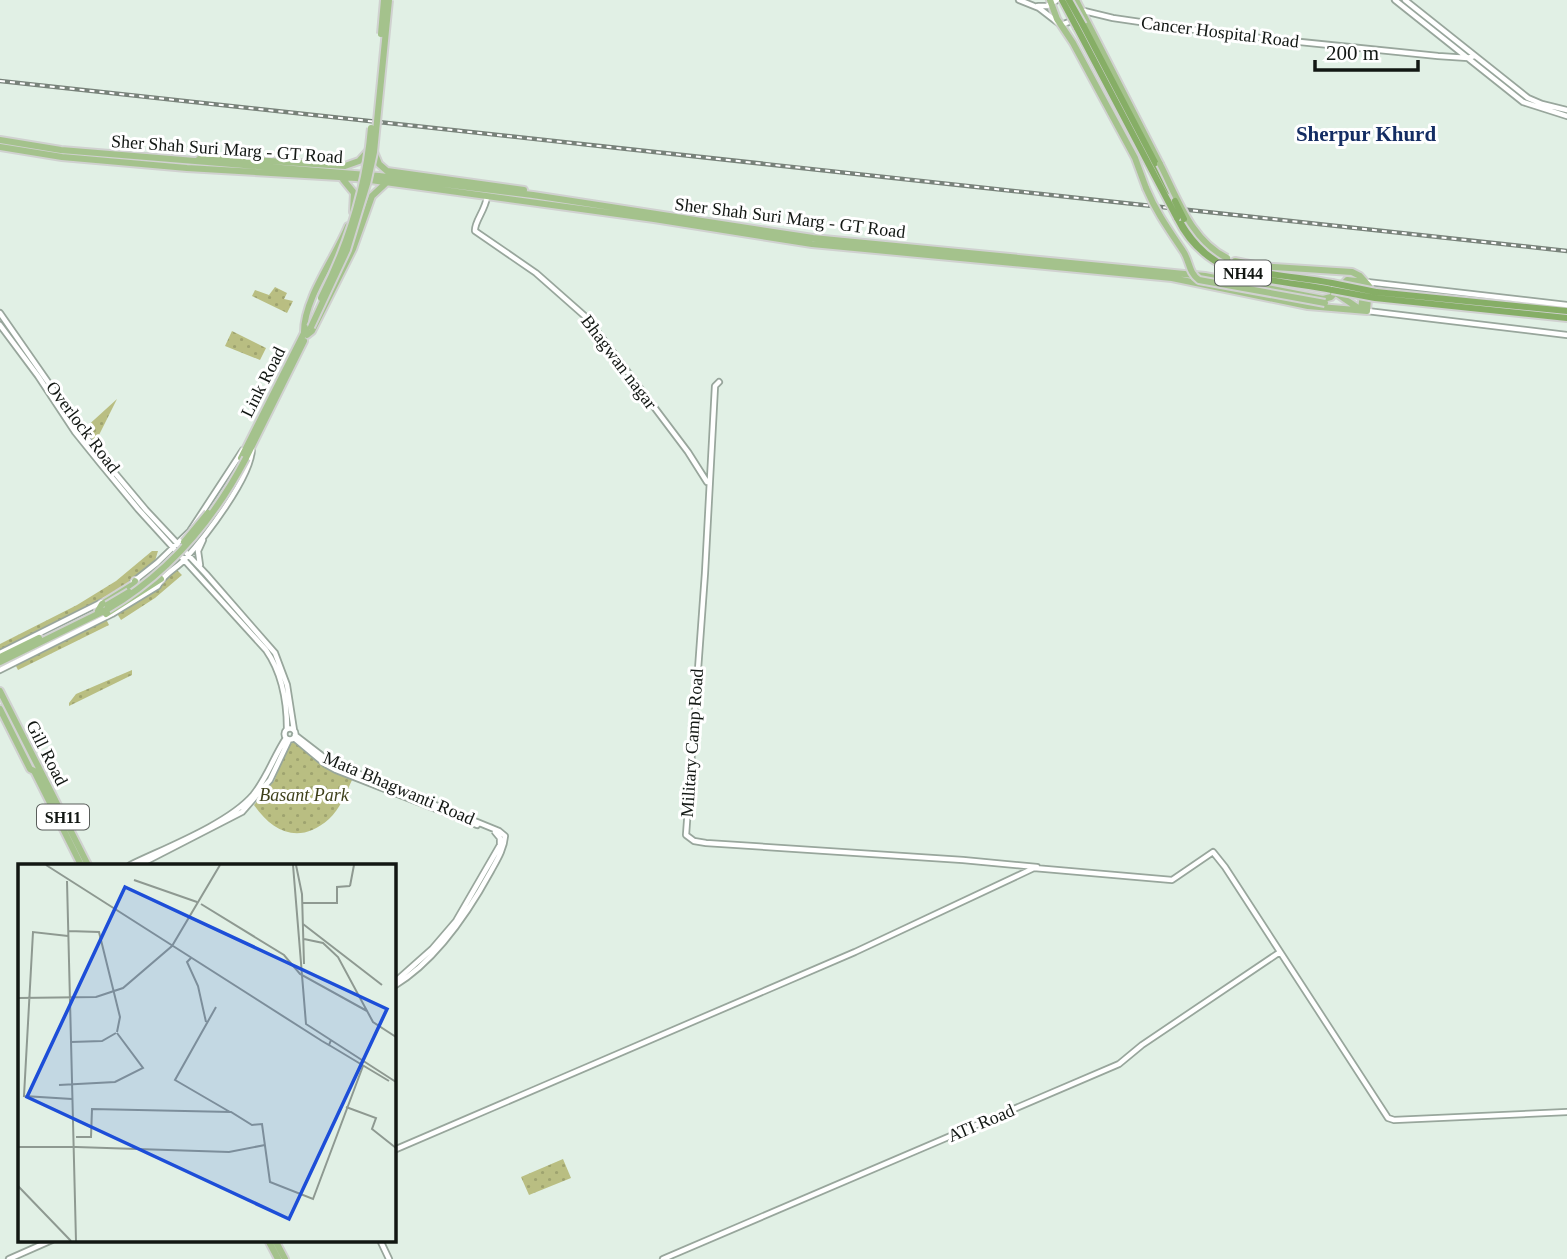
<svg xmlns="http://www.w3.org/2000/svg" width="1567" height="1259" font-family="'Times New Roman',serif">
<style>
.grass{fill:url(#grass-dots)}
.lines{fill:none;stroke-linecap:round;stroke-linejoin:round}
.tertiary-casing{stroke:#98a69c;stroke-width:8}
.primary-casing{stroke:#d0d1d0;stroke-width:10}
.trunk-casing{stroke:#d0d1d0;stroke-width:10}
.tertiary{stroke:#fff;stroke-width:4.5}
.primary{stroke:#a4c28c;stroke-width:6}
.trunk{stroke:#86ae66;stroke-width:6}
.rail-casing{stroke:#78827a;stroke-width:4.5}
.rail{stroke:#fff;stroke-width:2;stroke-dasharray:5;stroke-linecap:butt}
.primary-bridge-casing{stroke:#d0d1d0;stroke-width:10;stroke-linecap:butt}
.trunk-bridge-casing{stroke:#d0d1d0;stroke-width:10;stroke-linecap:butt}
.primary-bridge{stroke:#a4c28c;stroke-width:6}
.trunk-bridge{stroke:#86ae66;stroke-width:6}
.labels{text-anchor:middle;stroke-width:6;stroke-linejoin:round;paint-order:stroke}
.shield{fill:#fff;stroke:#595d5a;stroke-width:2}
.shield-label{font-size:16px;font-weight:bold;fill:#121713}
.street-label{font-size:18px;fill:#121713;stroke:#fff}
.park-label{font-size:18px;font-style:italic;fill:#3f411b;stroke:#fff}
.quarter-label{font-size:21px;font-weight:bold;fill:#142d63;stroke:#fff}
.inset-road{fill:none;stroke:#8e9991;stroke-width:2}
.view{fill:#1d4ed8;fill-opacity:0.15;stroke:#1d4ed8;stroke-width:3.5}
.inset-edge{fill:none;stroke:#121713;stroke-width:3.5}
</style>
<defs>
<pattern id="grass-dots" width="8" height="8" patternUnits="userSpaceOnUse" patternTransform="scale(1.75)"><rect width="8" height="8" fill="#b9be82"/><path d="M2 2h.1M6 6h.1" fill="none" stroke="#9ea36f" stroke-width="1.8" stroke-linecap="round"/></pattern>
</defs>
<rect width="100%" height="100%" fill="#e1f0e5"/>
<path class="grass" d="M275 287 287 293 284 299 293 301 287 313 252 296 255 290 269 295Z
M232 331 266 348 260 360 225 346Z
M117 399 95 443 84 429Z
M152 551H158L155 561 122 588 0 650V644L77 605 116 581Z
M176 569 182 575 155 598 121 620 116 612Z
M105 617 109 625 18 670 14 662Z
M132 670V675L69 706V703L76 694Z
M296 742 329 770 352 780C346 793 340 809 329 819 301 844 274 834 254 805L274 781 289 744Z
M563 1159 571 1178 529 1195 521 1177Z"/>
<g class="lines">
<g class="tertiary-casing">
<path id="tertiary" d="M1019 0 1039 8 1061 25 1074 20
M1395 0 1523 102 1567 116
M1405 0 1528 98 1542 104 1567 110
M1038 6H1047L1057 0
M1084 11 1113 18 1222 34 1438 56 1468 58 1474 56
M487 197C485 211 474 222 475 231L536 273 587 318 688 452 707 482
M1367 282 1567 305
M1367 311 1567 335
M0 313 94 448 146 510 206 574 275 653 287 685 294 730
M0 325 38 376 75 432 100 463 138 509 266 650C282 673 287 702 287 729
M719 382 715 386 705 573 686 835 694 841 706 843 963 860 1037 867
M200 565 198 551 203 540
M133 582 157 563 190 531 243 450
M0 653 102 602
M0 670 112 614 158 586C163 574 176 569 185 559 204 538 252 477 252 448
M284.5 734a5.5 5.5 0 1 1 11 0a5.5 5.5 0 1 1-11 0Z
M295 735 330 762 499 831 505 836C504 849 497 860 491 871 468 913 436 961 394 986
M294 738 325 764 336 770 477 825
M130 865C165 848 228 824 253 795 267 778 274 756 286 738
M139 865 242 812 270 780 289 740
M396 984V981L432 949 456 921 500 845V838L495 832
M394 1150 855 952 1034 868 1172 880 1213 852 1225 867 1388 1118 1394 1120 1567 1112
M380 1240 389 1259
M9 1259 52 1240
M663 1259 1119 1064 1142 1045 1280 952"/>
</g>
<g class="primary-casing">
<path id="primary" d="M1050 0 1057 19 1073 43 1135 158 1146 188
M1076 0 1160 164
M0 140 61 150 379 176 533 195 813 238 1205 276 1323 299 1331 297 1347 280 1365 282
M0 147 62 157 187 168 356 178 654 219 812 244 1172 278 1308 306 1367 311 1369 286 1360 276 1352 272 1259 266 1235 261
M374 152 379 164 387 171 524 190
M199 159 209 157 345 166 359 161 369 150
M341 177 354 193 353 212
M1336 293 1361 310 1363 293
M304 332C304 298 335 258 348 226
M307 335 312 331 353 249 372 196 386 183
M241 458 306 329
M246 458 304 341
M98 611 102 604 134 584 135 581
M106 614 161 579
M0 657 39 638
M0 662 108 609
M0 691 88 865
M0 709 30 769 34 771 81 865
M268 1240 278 1259
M275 1240 285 1259"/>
</g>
<g class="trunk-casing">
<path id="trunk" d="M1083 25 1170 191
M1077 28 1168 201
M1177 218C1208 282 1270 278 1332 290
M1184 219C1214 278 1275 272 1332 283
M1376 292 1567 311
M1375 298 1567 318"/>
</g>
<use href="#tertiary" class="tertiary"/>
<use href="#primary" class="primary"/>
<use href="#trunk" class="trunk"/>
<g class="rail-casing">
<path id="rail" d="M0 81 1567 251"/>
</g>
<use href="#rail" class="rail"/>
<g class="primary-bridge-casing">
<path id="primary-bridge" d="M381 34 384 0
M1160 164C1178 199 1191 240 1227 258
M1146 188C1156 212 1169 230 1183 251 1190 261 1188 272 1199 280L1325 303
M321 298C348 245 366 187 371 128
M311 327 347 250 367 184 374 152 389 0
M184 542 208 513
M107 605 129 592
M108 609C169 573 213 521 246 458"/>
</g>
<g class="trunk-bridge-casing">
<path id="trunk-bridge" d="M1062 0 1077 28
M1069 0 1083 25
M1168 201 1177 218
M1175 201 1184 219
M1332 283 1376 292
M1332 290 1375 298"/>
</g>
<use href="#primary-bridge" class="primary-bridge"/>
<use href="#trunk-bridge" class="trunk-bridge"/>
</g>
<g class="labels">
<g class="shield">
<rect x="1215" y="260.5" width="56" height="25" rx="5"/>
<rect x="37" y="804.5" width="52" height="25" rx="5"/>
</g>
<g class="shield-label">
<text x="1243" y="279">NH44</text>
<text x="63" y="823">SH11</text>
</g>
<g class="street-label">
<text transform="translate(1220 32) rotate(7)" y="6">Cancer Hospital Road</text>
<text transform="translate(227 149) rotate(4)" y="6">Sher Shah Suri Marg - GT Road</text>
<text transform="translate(790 218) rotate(7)" y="6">Sher Shah Suri Marg - GT Road</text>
<text transform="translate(619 362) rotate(53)" y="6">Bhagwan nagar</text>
<text transform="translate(263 382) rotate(-63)" y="6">Link Road</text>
<text transform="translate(83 427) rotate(53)" y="6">Overlock Road</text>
<text transform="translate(692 743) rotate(-86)" y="6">Military Camp Road</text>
<text transform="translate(47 753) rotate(63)" y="6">Gill Road</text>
<text transform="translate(399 788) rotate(23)" y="6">Mata Bhagwanti Road</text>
<text transform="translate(981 1123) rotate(-23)" y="6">ATI Road</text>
</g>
<g class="park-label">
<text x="304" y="801">Basant Park</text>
</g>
<g class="quarter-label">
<text x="1366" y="141">Sherpur Khurd</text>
</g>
</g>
<g transform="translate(18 864)">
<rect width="378" height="378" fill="#e1f0e5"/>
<path class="inset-road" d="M28 1 304 177 311 181 313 176M275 1 288 160 378 218M278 1 284 30 286 100M116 16 179 38M49 17 58 377M332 22 336 1M284 39H319V23L332 22M183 40 266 91 282 110 349 147M285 60 364 121M50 67 81 68 102 153 99 168M50 72 15 68 6 232 54 235M286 75 305 79 320 93 355 158 378 173M173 94 169 98 180 122 188 158M0 134 78 133 105 124 154 82 202 1M198 143 157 216 212 248M53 178 84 177 98 169M311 181 371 217M41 221 97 218 125 204 99 169M328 243 358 254 354 265 378 284M58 273H73L74 245 213 248 234 261 244 260 252 318 295 335 345 202M0 283H58M58 283 211 288 247 281M0 322 53 377"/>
<path class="view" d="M107 23 369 145 271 355 9 233Z"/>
<rect width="378" height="378" class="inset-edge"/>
</g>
<path d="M1315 60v10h103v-10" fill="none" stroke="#121713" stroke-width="3.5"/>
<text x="1326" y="60" font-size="21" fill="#121713" stroke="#ffffff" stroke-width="5" paint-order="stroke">200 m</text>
</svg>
